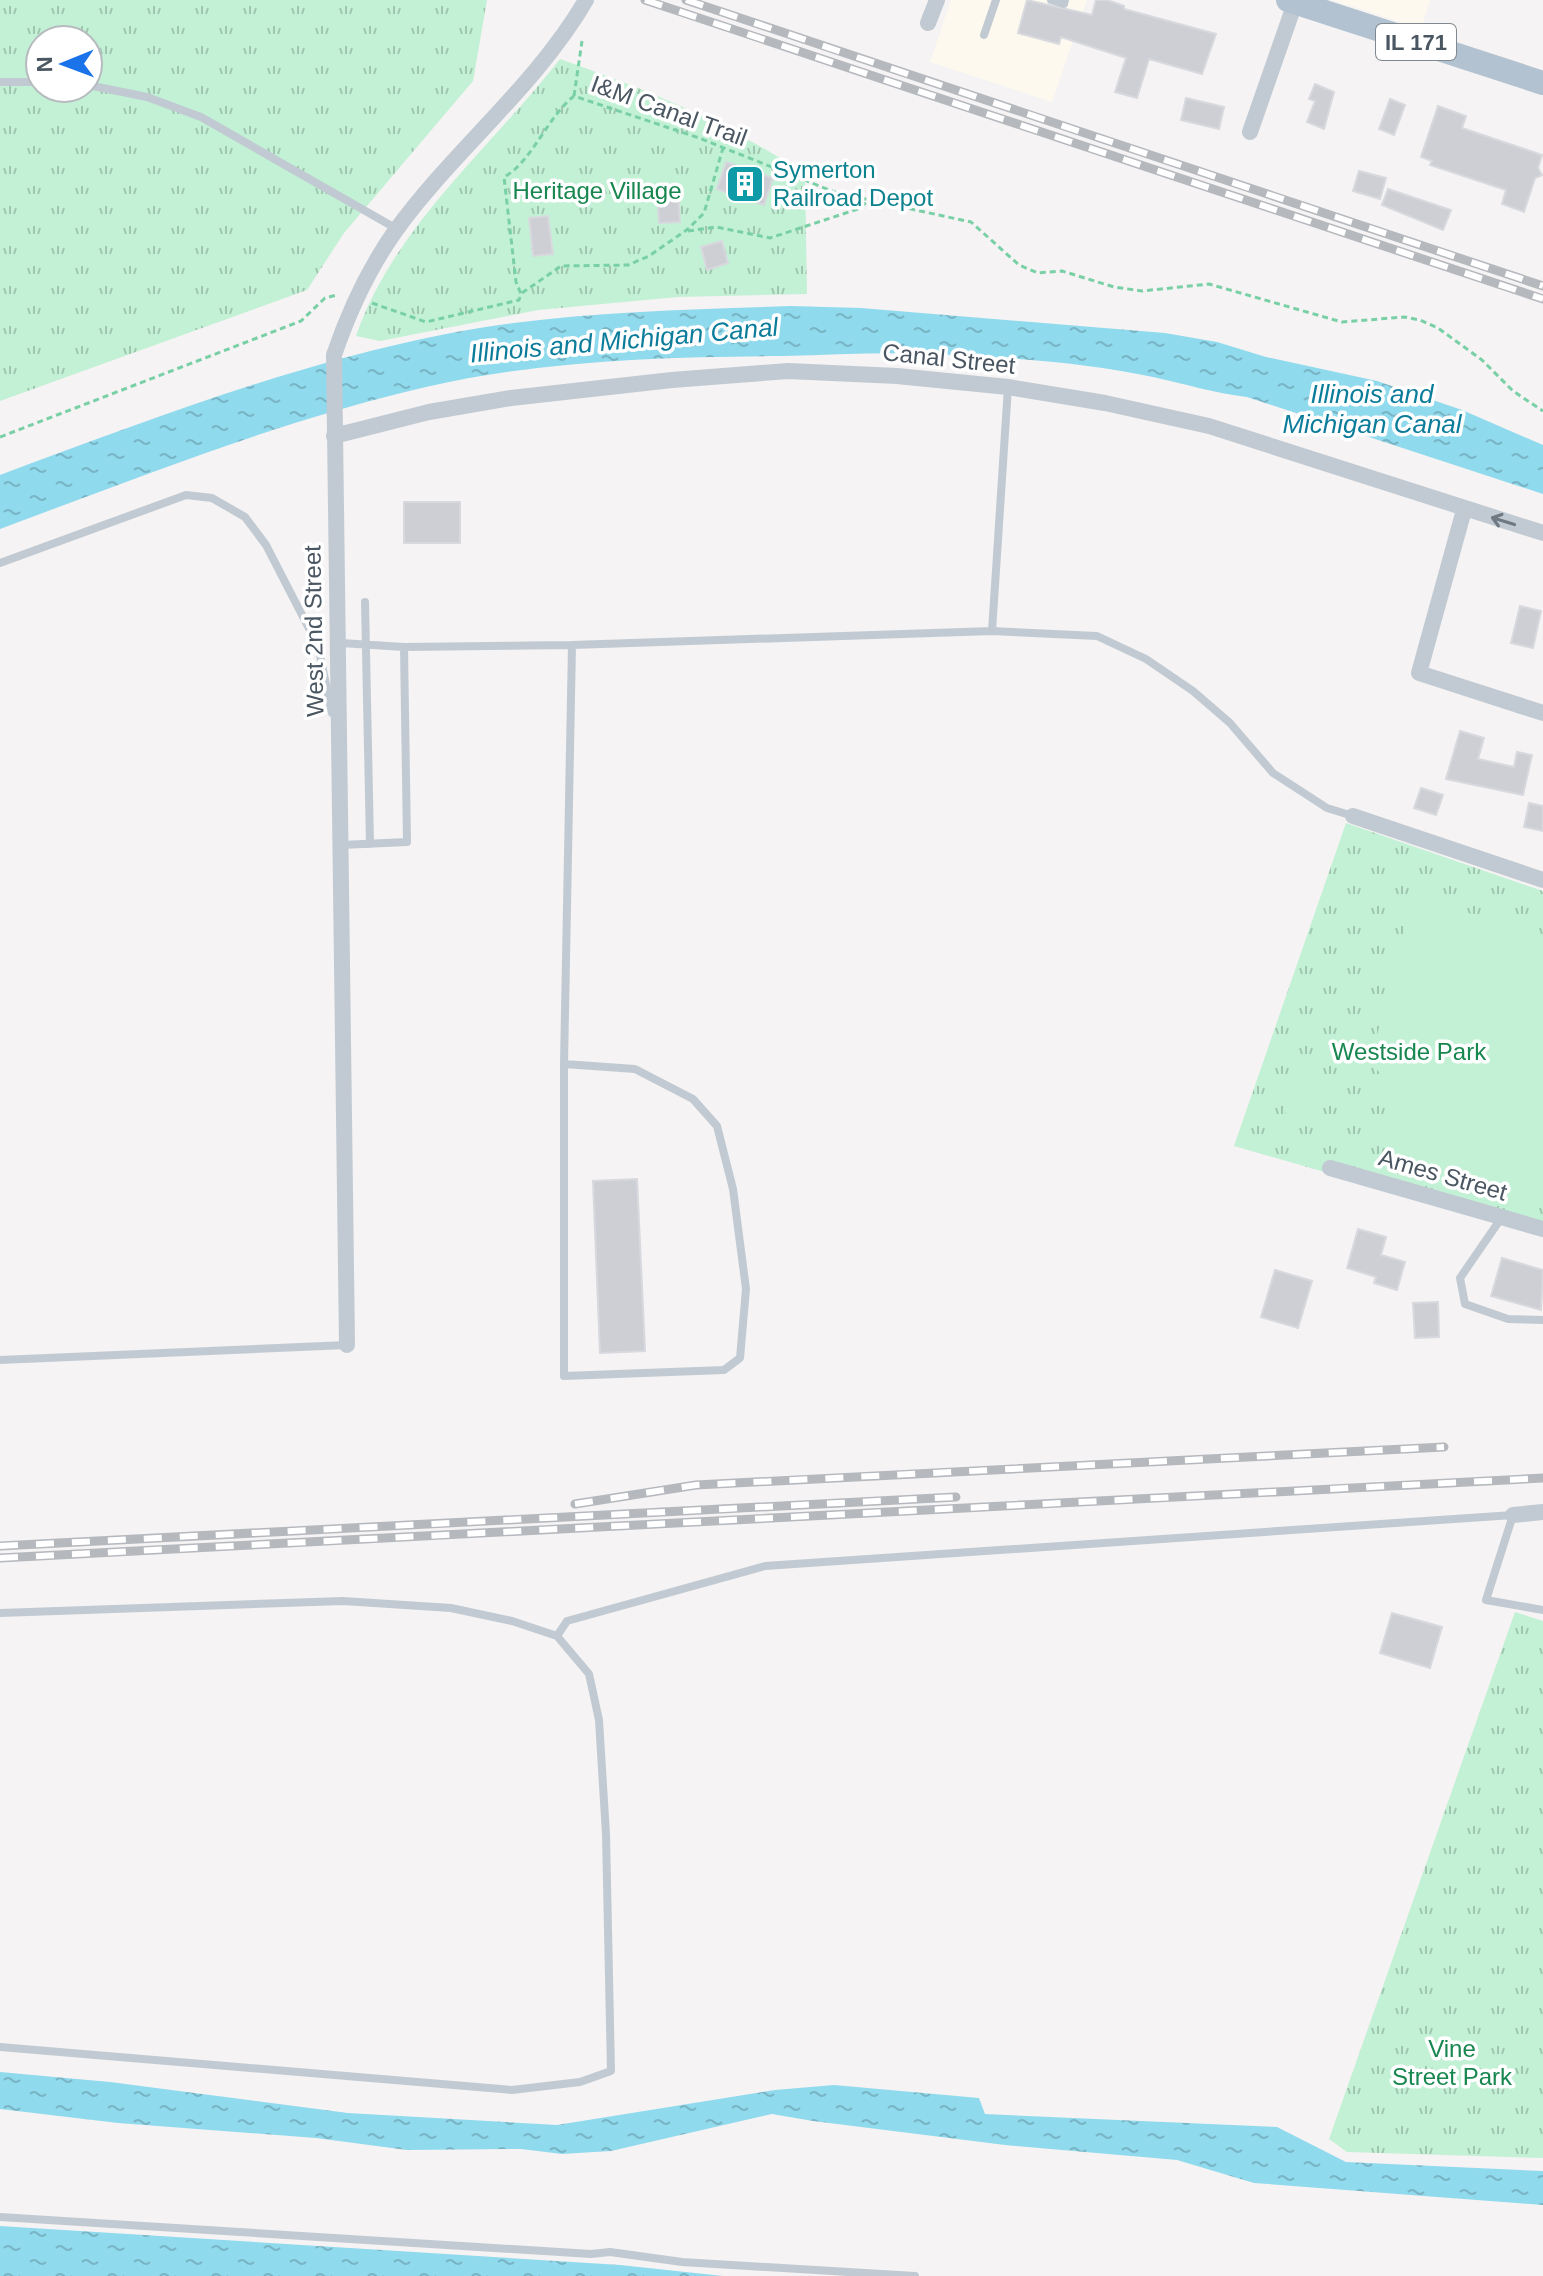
<svg xmlns="http://www.w3.org/2000/svg" width="1543" height="2276" font-family="Helvetica,sans-serif">
<style>
.commercial{fill:#fdf9ef}
.grass{fill:url(#grass-tufts);fill-rule:evenodd}
.garden{fill:#c3f1d5}
.water{fill:url(#water-ripples)}
.building{fill:#cdcfd5;stroke:#d7d9de;stroke-width:2}
.lines{fill:none;stroke-linecap:round;stroke-linejoin:round}
.path{stroke:#7ad0a6;stroke-width:3;stroke-dasharray:6 4;stroke-linecap:butt}
.lane{stroke:#c1cad2;stroke-width:8}
.street{stroke:#c1cad2;stroke-width:16}
.primary{stroke:#b3c2d1;stroke-width:24}
.rail-casing{stroke:#b5b8bd;stroke-width:9}
.rail{stroke:#fff;stroke-width:6;stroke-dasharray:18;stroke-linecap:butt}
.oneway{stroke:#6e7983}
.labels{text-anchor:middle;stroke-width:7;stroke-linejoin:round;paint-order:stroke}
.shield{fill:#fff;stroke:#808990;stroke-width:2}
.shield-label{font-size:22px;font-weight:bold;fill:#4a5661}
.street-label{font-size:24px;fill:#4a5661;stroke:#fff}
.culture-label{font-size:24px;fill:#0d838f;stroke:#fff;text-anchor:start}
.park-label{font-size:24px;fill:#17864f;stroke:#fff}
.water-label{font-size:26px;font-style:italic;fill:#0c7c9b;stroke:#fff}
</style>
<defs>
<pattern id="grass-tufts" width="24" height="20" patternUnits="userSpaceOnUse" patternTransform="scale(2)"><rect width="24" height="20" fill="#c3f1d5"/><path d="M3 7l-1-3M5 7V3M7 7l1-3M15 17l-1-3M17 17v-4M19 17l1-3" fill="none" stroke="#a0c6b0"/></pattern>
<pattern id="water-ripples" width="26" height="14" patternUnits="userSpaceOnUse" patternTransform="scale(2)"><rect width="26" height="14" fill="#90daee"/><path d="M2 4q2-2 4 0t4 0M15 11q2-2 4 0t4 0" fill="none" stroke="#78b4c4"/></pattern>
</defs>
<rect width="100%" height="100%" fill="#f5f3f3"/>
<path class="commercial" d="M951 0H1087L1052 102 930 62Z
M1333 0H1430L1421 29Z"/>
<path class="grass" d="M0 0H487L473 81 344 233 307 290 0 401ZM40 40H88V88H40Z
M560 59C646 89 729 123 805 174L807 294 678 297 538 310 380 341 356 336C394 226 490 149 560 59Z
M1346 823 1543 891V1235L1234 1146Z
M1515 1612 1543 1621V2158L1347 2152 1329 2139Z"/>
<path class="garden" d="M1413 893 1543 940V1207L1402 1159 1381 1120C1394 1098 1389 1079 1370 1063Z
M1285 1085H1314L1316 1126 1286 1127Z"/>
<path class="water" d="M791 306 861 308 1165 333 1217 342 1266 357 1377 381 1462 410 1543 445V494L1247 397C1214 393 1185 384 1153 377 1082 362 1004 357 930 354 881 352 832 355 783 356 665 357 541 360 426 387 279 421 140 477 0 529V475C146 421 293 364 446 334 559 312 676 310 791 306Z
M0 2072 110 2082 348 2113 557 2125 775 2090 834 2085 979 2098 985 2114 1277 2127 1346 2162 1543 2171V2205L1254 2183 1177 2160 1005 2145 813 2121 772 2114 611 2151 562 2154 521 2149 407 2150 316 2138 118 2123 0 2109Z
M0 2226 620 2265 723 2276H0Z"/>
<path class="building" d="M1027 0 1092 15 1096 0H1107L1124 6V9L1216 34 1202 74 1149 59 1137 98 1115 92 1126 58 1061 37 1059 44 1018 33Z
M1315 84 1334 92 1324 129 1307 122 1315 101 1309 99Z
M1186 98 1224 107 1219 129 1181 120Z
M1390 99 1405 105 1394 135 1379 129Z
M1438 106 1466 116 1462 128 1542 155 1538 168 1542 175 1535 178 1524 212 1502 204 1506 190 1430 165 1432 161 1421 157Z
M726 162 773 178 764 205 717 189Z
M1359 171 1386 178 1380 199 1353 191Z
M1388 189 1451 210 1443 230 1382 205Z
M678 192 680 222 659 223 657 193Z
M548 216 553 254 533 256 529 218Z
M722 241 728 263 707 270 701 247Z
M404 502H460V543H404Z
M1520 606 1541 611 1533 648 1511 643Z
M1460 731 1484 738 1478 759 1514 767 1517 752 1532 755 1523 795 1446 779Z
M1421 788 1443 795 1436 815 1414 808Z
M1529 803 1543 806V831L1524 827Z
M637 1179 645 1351 600 1353 593 1181Z
M1358 1229 1386 1237 1381 1255 1405 1262 1397 1290 1374 1283 1376 1277 1347 1268Z
M1502 1258 1543 1270 1541 1310 1491 1296Z
M1275 1270 1312 1281 1298 1328 1261 1317Z
M1438 1302 1439 1337 1415 1338 1413 1303Z
M1392 1613 1442 1627 1430 1668 1380 1653Z"/>
<g class="lines">
<path class="path" d="M574 96 582 41
M688 231 716 227 770 238 858 209 867 202
M522 293 561 266 628 265 649 256 688 229 704 213 723 148
M372 303 426 322 519 300 521 294 516 282 504 177C531 163 548 116 574 96L699 138 837 193 971 222 1019 265 1038 273 1062 271 1114 287 1142 291 1209 284 1342 322 1404 317 1420 320 1438 328 1482 360 1513 391 1543 411
M0 437 301 321 325 298 337 295"/>
<path class="lane" d="M1051 0 1064 4 1065 0
M984 35 996 0
M0 82H40
M88 85 147 97 201 117 397 229
M0 563 186 495 212 498 245 517 266 545 318 646 332 713
M365 602 370 844
M992 631 1008 387
M341 643 404 647 572 645 992 631 1097 636 1146 659 1193 691 1230 723 1273 773 1327 808 1353 816
M341 845 407 842 404 647
M564 1064 635 1069 693 1099 717 1126 733 1189 746 1289 740 1358 724 1370 564 1376V1064L572 645
M1502 1217 1460 1278 1465 1304 1508 1319 1543 1320
M0 1360 347 1345
M0 1613 343 1601 451 1608 512 1621 557 1636 589 1674 599 1720 606 1834 611 2071 580 2082 512 2090 0 2047
M557 1636 567 1621 765 1566 1513 1515 1486 1600 1543 1610
M0 2217 591 2254 610 2252 682 2262 915 2276"/>
<path class="street" d="M928 23 937 0
M1250 132 1296 0
M334 436 429 412 511 398 672 380 788 371 897 376 1008 387 1105 403 1209 426 1543 533
M1464 510 1419 673 1543 713
M1353 816 1543 880
M1330 1168 1543 1229
M347 1345 334 355C349 311 369 268 396 230 454 150 536 86 586 0
M1513 1515 1543 1512"/>
<path class="primary" d="M1288 0 1543 83"/>
<g class="rail-casing">
<path id="rail" d="M645 0 1543 299
M686 0 1543 286
M575 1504 696 1485 1444 1447
M0 1546 956 1497
M0 1558 1543 1478"/>
</g>
<use href="#rail" class="rail"/>
</g>
<defs><path id="oneway-shaft" d="M-6 0H5M1.5-3L5.5 0L1.5 3" fill="none" stroke-width="1.6" stroke-linecap="round" stroke-linejoin="round" transform="scale(2)"/></defs>
<use class="oneway" href="#oneway-shaft" transform="translate(1503 521) rotate(-163)"/>
<defs>
<g id="building-square" transform="scale(2)"><rect x="-9" y="-9" width="18" height="18" rx="4" fill="#0f9aa8" stroke="#fff"/><path d="M-4-6H4V6H1V3H-1V6H-4ZM-2.5-4.3h1.7v1.8h-1.7ZM.8-4.3h1.7v1.8H.8ZM-2.5-1h1.7V.8h-1.7ZM.8-1h1.7V.8H.8Z" fill="#fff"/></g>
</defs>
<g fill-rule="evenodd">
<use href="#building-square" x="745" y="184"/>
</g>
<g class="labels">
<rect class="shield" x="1376" y="24" width="80" height="36" rx="6"/>
<g class="shield-label">
<text x="1416" y="50">IL 171</text>
</g>
<g class="street-label">
<text transform="translate(669 111) rotate(20)" y="8">I&amp;M Canal Trail</text>
<text transform="translate(949 359) rotate(6)" y="8">Canal Street</text>
<text transform="translate(314 631) rotate(-91)" y="8">West 2nd Street</text>
<text transform="translate(1443 1175) rotate(16)" y="8">Ames Street</text>
</g>
<g class="culture-label">
<text x="773" y="178">Symerton<tspan x="773" dy="28">Railroad Depot</tspan></text>
</g>
<g class="park-label">
<text x="597" y="199">Heritage Village</text>
<text x="1409" y="1060">Westside Park</text>
<text x="1452" y="2057">Vine<tspan x="1452" dy="28">Street Park</tspan></text>
</g>
<g class="water-label">
<text transform="translate(624 340) rotate(-5)" y="9">Illinois and Michigan Canal</text>
<text x="1372" y="403">Illinois and<tspan x="1372" dy="30">Michigan Canal</tspan></text>
</g>
</g>
<g transform="translate(64 64) rotate(269)"><circle r="38" fill="#ffffff" stroke="#b7bbc0" stroke-width="2"/>
<path d="M0-6L14 30L0 20L-14 30Z" fill="#1a73e8"/>
<text y="-12" font-size="22" font-weight="bold" text-anchor="middle" fill="#4a5661">N</text>
</g>
</svg>
